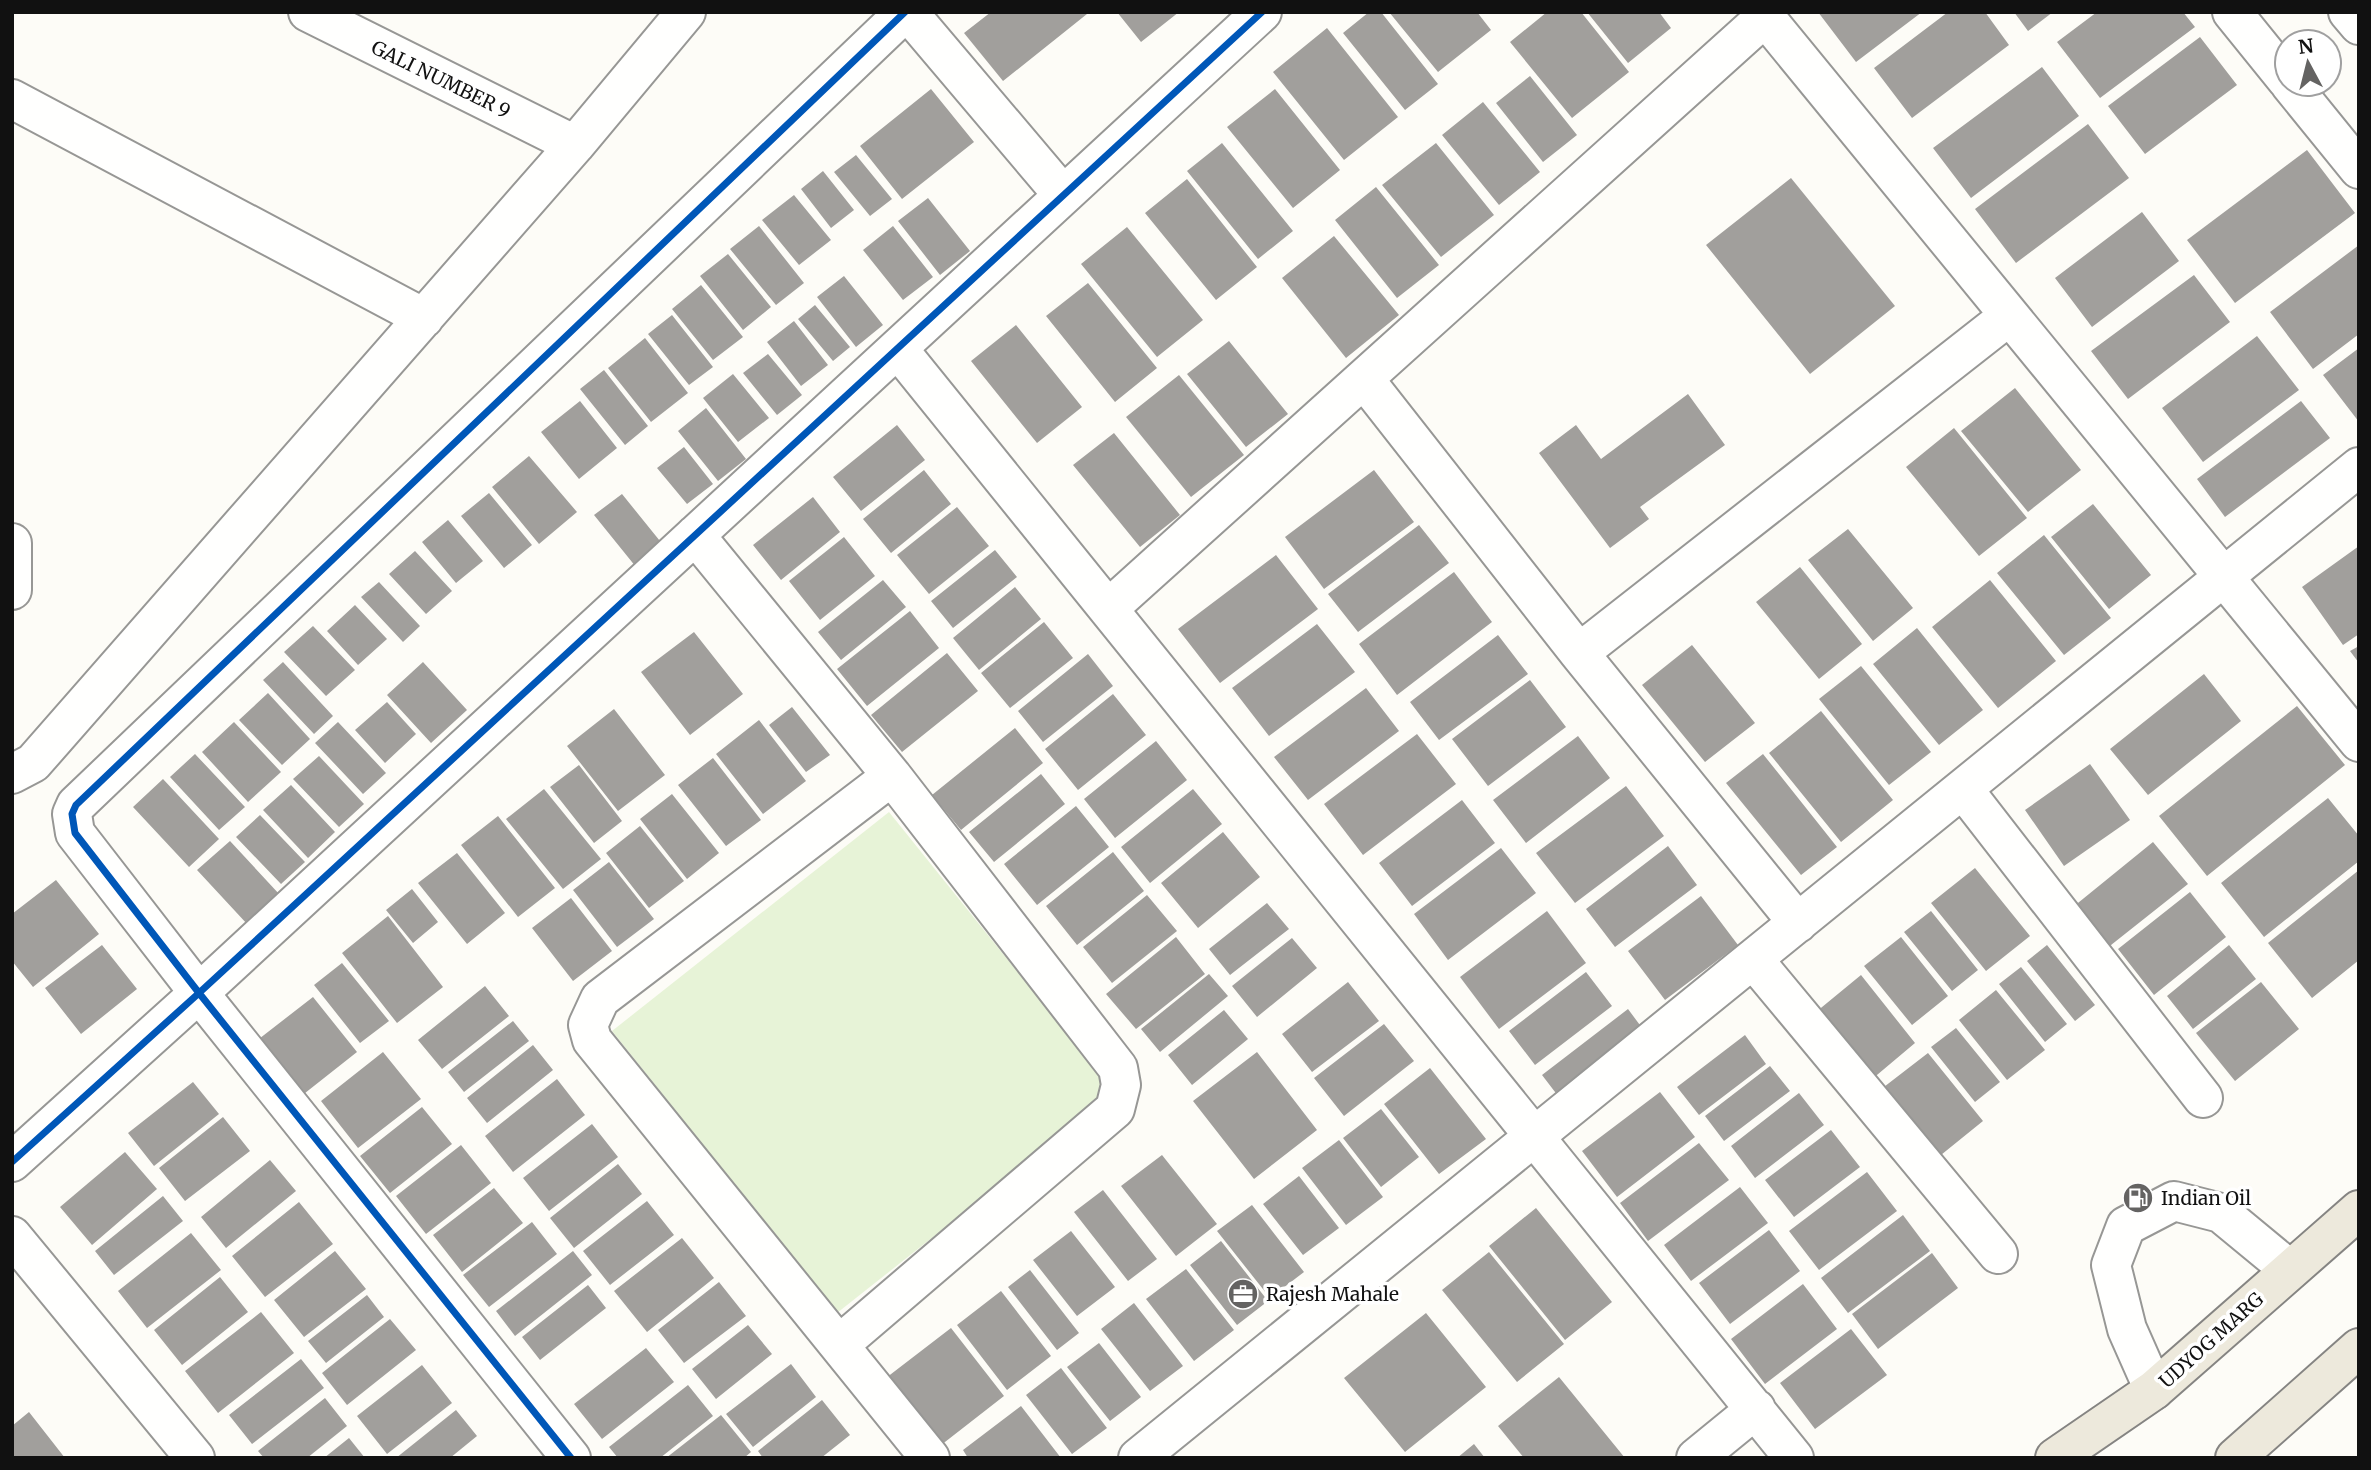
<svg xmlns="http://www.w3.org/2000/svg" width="2371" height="1470" font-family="Merriweather,serif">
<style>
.green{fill:#e7f3d7}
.building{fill:#a19f9c}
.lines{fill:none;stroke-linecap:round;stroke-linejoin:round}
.minor-casing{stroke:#979795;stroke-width:42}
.major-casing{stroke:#858482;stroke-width:42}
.minor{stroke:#fffffe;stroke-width:38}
.major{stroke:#ede9dc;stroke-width:38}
.cycleway-casing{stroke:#fff;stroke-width:11}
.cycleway{stroke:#0057b8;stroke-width:7}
.labels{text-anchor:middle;stroke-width:7;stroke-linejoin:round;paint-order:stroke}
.street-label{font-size:19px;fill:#111;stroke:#fff}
.poi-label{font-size:19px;fill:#111;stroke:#fff;text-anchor:start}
</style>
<rect width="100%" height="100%" fill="#fdfcf7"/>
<path class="green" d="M889 812 1115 1093 837 1313 612 1031Z"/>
<path class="building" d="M991 12H1085L1087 14 1003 81 964 33Z
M1117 12H1179L1141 42Z
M1369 12H1381L1438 84 1405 110 1343 33Z
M1389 12H1477L1491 30 1438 72Z
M1547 12H1581L1629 72 1572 118 1510 42Z
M1587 12H1659L1671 28 1628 63Z
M1818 12H1922L1856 62Z
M1948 12H1985L2009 45 1912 118 1874 68Z
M2014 12H2053L2028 31Z
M2097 12H2183L2195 27 2100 98 2057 42Z
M1327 28 1398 117 1344 160 1273 72Z
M2200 37 2237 85 2145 154 2108 106Z
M2042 67 2079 116 1971 198 1933 148Z
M1530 76 1577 135 1543 162 1496 103Z
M931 89 974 142 902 199 860 146Z
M1275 89 1340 170 1293 208 1227 127Z
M1483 102 1540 172 1499 205 1442 135Z
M2088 124 2129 178 2016 263 1975 209Z
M1222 143 1293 231 1258 259 1187 171Z
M1436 143 1494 215 1441 257 1382 185Z
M2307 150 2355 213 2235 303 2187 240Z
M856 155 892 199 870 216 834 172Z
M823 171 854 210 831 228 801 189Z
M1791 178 1895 306 1810 374 1706 245Z
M1187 179 1257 267 1216 300 1145 213Z
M1376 187 1439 265 1397 298 1335 220Z
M794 195 831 240 799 265 762 220Z
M928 198 970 251 940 275 898 221Z
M2142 212 2179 261 2092 327 2055 278Z
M759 226 804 283 776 305 730 249Z
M893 226 933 277 903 300 863 250Z
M1127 227 1203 320 1157 357 1081 264Z
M1334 236 1399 315 1346 358 1282 278Z
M2359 245V334L2313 369 2270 312Z
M728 254 771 307 743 330 700 276Z
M2194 275 2230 322 2128 399 2091 351Z
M844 276 883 325 856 347 817 297Z
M1088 283 1157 368 1115 402 1046 316Z
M701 285 743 337 713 360 672 309Z
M815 305 850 347 833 361 798 319Z
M672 315 713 367 689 385 648 334Z
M794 321 828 365 801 386 767 342Z
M1016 325 1082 407 1037 443 971 361Z
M2257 336 2299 390 2203 462 2162 408Z
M645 338 688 393 651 422 608 368Z
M1229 341 1288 414 1246 447 1187 374Z
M2359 348V422L2323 375Z
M768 354 802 395 777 415 743 373Z
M604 370 648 426 625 445 580 389Z
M733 374 769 418 738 442 703 398Z
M1179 375 1244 455 1191 497 1126 417Z
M2015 388 2081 470 2028 512 1961 431Z
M1688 394 1725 445 1640 507 1649 519 1610 548 1539 453 1576 425 1601 459Z
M580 401 617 448 579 479 541 432Z
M2301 401 2330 438 2225 517 2197 479Z
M706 408 746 459 718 481 678 431Z
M897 425 925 460 861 511 833 477Z
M1954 428 2027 518 1979 556 1906 467Z
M1114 433 1180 515 1140 547 1073 465Z
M684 447 713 484 687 504 657 468Z
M529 456 577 512 539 544 492 487Z
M924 470 951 504 891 553 863 519Z
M1374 470 1414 522 1324 589 1285 537Z
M489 493 532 545 504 568 461 516Z
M622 494 664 546 636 567 594 515Z
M813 497 840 532 781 580 753 545Z
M2093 504 2151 575 2109 609 2051 537Z
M957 507 989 546 929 594 897 555Z
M448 520 483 561 456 583 422 542Z
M1419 525 1449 563 1358 632 1328 594Z
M1848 529 1913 608 1873 641 1808 560Z
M2044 535 2111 618 2064 655 1997 573Z
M844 537 875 576 820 620 789 581Z
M2359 546V634L2343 645 2302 587Z
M995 550 1017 577 953 628 931 601Z
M415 551 452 591 426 614 389 574Z
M1276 555 1318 609 1220 683 1178 629Z
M1800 567 1862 644 1819 679 1756 602Z
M1454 572 1492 622 1397 695 1359 644Z
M883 580 906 607 841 660 818 632Z
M1990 580 2056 661 1998 708 1932 627Z
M379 582 420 626 403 642 361 597Z
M1015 587 1041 619 979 670 953 638Z
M355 605 387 639 358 665 327 631Z
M910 611 939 648 867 706 837 669Z
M1044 622 1073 658 1010 708 981 673Z
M1317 624 1355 672 1269 736 1232 688Z
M313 626 355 670 326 696 284 652Z
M1917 628 1983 710 1939 745 1873 664Z
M694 632 743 694 690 735 641 672Z
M1498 635 1528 674 1439 740 1410 702Z
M1692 645 1755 723 1705 762 1642 685Z
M2359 646V663L2350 651Z
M947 653 978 691 902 752 871 715Z
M1088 654 1113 686 1043 742 1018 711Z
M283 662 333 716 314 734 263 680Z
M423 662 467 710 431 743 387 695Z
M1861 666 1931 752 1889 785 1819 699Z
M2204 674 2241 721 2148 795 2110 749Z
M1530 680 1566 727 1488 786 1452 739Z
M1366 688 1399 731 1308 800 1274 757Z
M268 693 310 739 282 765 239 720Z
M1113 694 1146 735 1078 790 1045 749Z
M387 702 416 734 385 763 355 730Z
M2297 706 2345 765 2207 876 2159 816Z
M792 707 830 755 806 772 769 725Z
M614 709 665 775 618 811 567 746Z
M1821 711 1893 800 1841 842 1769 753Z
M759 720 806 781 763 814 716 754Z
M234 722 281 772 248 802 202 752Z
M338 722 386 773 363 794 315 743Z
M1015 728 1043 763 961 830 932 795Z
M1417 734 1456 784 1363 855 1324 804Z
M1578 736 1610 778 1526 843 1493 800Z
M1156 741 1187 780 1115 838 1084 799Z
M195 754 245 807 219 830 170 777Z
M1763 754 1837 847 1801 875 1726 783Z
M319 756 364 804 339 827 293 779Z
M713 758 761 820 726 846 678 785Z
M2090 764 2130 820 2064 866 2025 810Z
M579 765 622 821 594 843 550 787Z
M1041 774 1065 804 994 862 969 832Z
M163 779 219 839 189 867 133 807Z
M291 785 335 832 308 858 263 810Z
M1626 786 1664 836 1575 903 1536 853Z
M544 789 601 859 563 889 506 819Z
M1193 789 1222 824 1150 883 1121 847Z
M672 794 719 853 687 879 640 819Z
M2328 798 2359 836V861L2264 937 2221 883Z
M1462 800 1495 843 1412 906 1379 863Z
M1076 806 1109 847 1037 905 1004 864Z
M260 815 305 862 281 884 236 837Z
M498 816 555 888 518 917 461 845Z
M640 826 684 881 649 908 606 853Z
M1223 832 1260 877 1198 928 1161 883Z
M230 841 280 895 248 925 197 870Z
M2153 842 2188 884 2106 949 2073 907Z
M1668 846 1697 885 1615 947 1586 909Z
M1501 848 1536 893 1448 960 1414 914Z
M1113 852 1144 891 1077 945 1046 906Z
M457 853 505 913 467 944 418 883Z
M609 862 654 919 617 947 573 890Z
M1975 868 2030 936 1986 971 1931 903Z
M2359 870V960L2312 998 2268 943Z
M56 880 99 934 33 987 12 961V914Z
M412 889 438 922 413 943 386 910Z
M2190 892 2226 937 2154 995 2118 949Z
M1147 895 1177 931 1112 983 1083 947Z
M1701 896 1738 945 1665 1000 1628 951Z
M571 898 612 951 573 981 532 928Z
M1267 903 1289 929 1230 975 1209 949Z
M1547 911 1586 963 1499 1029 1460 977Z
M1931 911 1978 970 1952 991 1904 932Z
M388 916 443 987 397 1023 342 953Z
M1176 937 1205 974 1136 1029 1106 994Z
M1901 937 1948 996 1912 1025 1864 966Z
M1292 938 1317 968 1257 1017 1232 986Z
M102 945 137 989 81 1034 45 988Z
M2047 945 2095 1005 2075 1021 2027 961Z
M2229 945 2256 979 2193 1029 2167 996Z
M342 963 389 1021 360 1043 314 985Z
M2021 967 2067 1024 2045 1042 1999 984Z
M1586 972 1612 1006 1535 1065 1509 1031Z
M1209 974 1228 996 1160 1052 1141 1029Z
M1861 975 1915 1043 1871 1080 1816 1012Z
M1348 982 1379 1021 1312 1072 1282 1034Z
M2261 982 2299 1029 2235 1081 2196 1033Z
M485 986 509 1016 442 1069 418 1040Z
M1996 990 2045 1050 2007 1080 1959 1020Z
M313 997 357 1052 300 1097 255 1042Z
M1628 1009 1651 1040 1565 1105 1542 1075Z
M1224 1010 1248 1039 1192 1085 1168 1055Z
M513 1021 529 1041 464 1092 448 1072Z
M1384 1024 1414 1061 1344 1116 1314 1078Z
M1956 1028 2000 1082 1975 1102 1931 1047Z
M1745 1035 1766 1064 1699 1115 1677 1087Z
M533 1045 553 1070 487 1123 467 1098Z
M383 1052 421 1099 358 1148 321 1101Z
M1257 1052 1317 1130 1254 1179 1193 1101Z
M1928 1053 1983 1121 1936 1159 1880 1090Z
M1770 1066 1790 1091 1724 1141 1705 1116Z
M1430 1068 1486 1139 1439 1174 1384 1104Z
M557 1079 585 1115 513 1172 485 1136Z
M193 1082 219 1114 154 1166 128 1133Z
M1660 1092 1695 1137 1617 1197 1582 1151Z
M1799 1093 1824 1125 1755 1178 1731 1146Z
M422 1107 452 1144 390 1193 360 1156Z
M1381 1109 1419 1157 1381 1187 1343 1138Z
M223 1117 250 1151 185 1201 159 1168Z
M592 1124 618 1157 549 1211 523 1178Z
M1831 1130 1860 1167 1794 1217 1765 1180Z
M1339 1140 1383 1197 1346 1225 1302 1168Z
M1699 1143 1729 1180 1648 1241 1620 1203Z
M461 1145 491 1183 426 1234 396 1196Z
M125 1152 157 1189 92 1245 60 1207Z
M1162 1155 1217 1224 1176 1256 1121 1186Z
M270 1160 296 1191 226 1248 201 1217Z
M618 1164 642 1194 574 1248 550 1218Z
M1867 1172 1897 1211 1819 1270 1789 1231Z
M1299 1176 1339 1228 1303 1255 1263 1204Z
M1740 1187 1768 1223 1691 1281 1664 1245Z
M494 1188 523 1223 462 1272 433 1235Z
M1103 1190 1157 1259 1128 1281 1074 1212Z
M163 1196 183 1221 114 1275 95 1251Z
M647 1201 674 1235 610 1285 583 1251Z
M299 1202 333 1244 265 1297 232 1256Z
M1252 1205 1304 1272 1270 1298 1217 1231Z
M1536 1208 1612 1302 1565 1340 1489 1246Z
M1903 1215 1930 1251 1848 1313 1821 1278Z
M532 1222 557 1254 489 1307 463 1275Z
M1769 1230 1800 1271 1730 1324 1699 1283Z
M1071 1231 1115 1287 1077 1316 1033 1260Z
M191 1233 221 1270 147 1328 118 1291Z
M682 1238 714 1278 647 1332 614 1291Z
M1221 1241 1268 1301 1237 1325 1190 1265Z
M335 1251 366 1289 304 1337 274 1300Z
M573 1251 592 1275 515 1336 496 1311Z
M1489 1252 1564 1344 1517 1382 1442 1290Z
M1932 1253 1958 1288 1878 1349 1852 1314Z
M1186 1269 1234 1330 1194 1361 1146 1299Z
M1030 1270 1079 1333 1057 1350 1008 1287Z
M220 1277 248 1312 182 1365 154 1330Z
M719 1282 746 1316 684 1363 658 1330Z
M1803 1284 1837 1329 1765 1384 1731 1339Z
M588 1285 606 1308 540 1360 522 1337Z
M1001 1291 1051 1356 1007 1390 957 1325Z
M367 1295 384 1317 326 1363 308 1341Z
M1134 1303 1183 1366 1150 1391 1101 1329Z
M261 1312 294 1353 218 1413 185 1371Z
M1426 1313 1486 1387 1405 1452 1344 1378Z
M390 1319 416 1350 347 1405 322 1373Z
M748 1325 772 1354 716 1399 692 1369Z
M951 1328 1004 1396 936 1449 882 1381Z
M1851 1329 1887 1375 1815 1429 1780 1383Z
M1099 1343 1141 1397 1110 1421 1067 1367Z
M646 1348 674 1382 602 1439 574 1404Z
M301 1359 324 1388 252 1444 229 1415Z
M791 1364 816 1397 753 1447 726 1414Z
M422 1365 452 1403 387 1454 357 1416Z
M1061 1368 1107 1428 1072 1454 1026 1395Z
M1559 1377 1625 1458H1524L1498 1426Z
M688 1385 713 1416 660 1458H618L609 1447Z
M325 1398 347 1426 307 1458H264L258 1451Z
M822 1400 850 1435 821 1458H763L758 1451Z
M1021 1406 1061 1458H968L963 1450Z
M456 1410 477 1436 450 1458H396Z
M29 1412 65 1458H12V1426Z
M721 1415 751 1452 744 1458H666Z
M349 1438 365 1458H324Z
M1474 1444 1485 1458H1457Z"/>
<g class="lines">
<g class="minor-casing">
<path id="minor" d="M308 12 575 145
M908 12 1063 195
M1761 12 2359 742
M2232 12 2287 80
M2348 12 2359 25
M2290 84 2359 169
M12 99 424 318
M898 349 1794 1458
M1364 379 1579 653 1798 923
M695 535 892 776 1118 1068 1121 1085 1115 1109 839 1345
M12 543V590
M1108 609 1765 17
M1579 653 2009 316
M12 774 33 763 575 145 686 12
M892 776 600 999 588 1025 592 1040 930 1458
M1963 789 2203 1098
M1753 959 1998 1254
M12 1162 199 993 1262 12
M12 1236 195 1458
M2154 1390 2127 1329 2111 1265 2126 1226 2174 1201 2221 1213 2290 1270
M571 1458 199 993 75 833 72 814 76 805 905 12
M1138 1458 2359 467
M1696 1458 1756 1409"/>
</g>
<g class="major-casing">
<path id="major" d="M2055 1458 2154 1390 2359 1210
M2235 1458 2359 1348"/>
</g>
<use href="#minor" class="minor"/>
<use href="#major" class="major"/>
<g class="cycleway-casing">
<path id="cycleway" d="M12 1162 199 993 1262 12
M571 1458 199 993 75 833 72 814 76 805 905 12"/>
</g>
<use href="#cycleway" class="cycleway"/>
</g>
<defs>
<g id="fuel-disc" transform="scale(1.575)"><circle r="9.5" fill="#646362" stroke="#fff"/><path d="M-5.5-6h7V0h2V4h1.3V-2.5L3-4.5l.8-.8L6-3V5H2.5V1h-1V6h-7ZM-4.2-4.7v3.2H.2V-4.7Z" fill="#fff"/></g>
<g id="office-disc" transform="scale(1.575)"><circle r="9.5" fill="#646362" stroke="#fff"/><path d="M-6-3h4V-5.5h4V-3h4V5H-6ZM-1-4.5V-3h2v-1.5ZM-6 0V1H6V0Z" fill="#fff"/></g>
</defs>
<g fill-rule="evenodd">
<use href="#fuel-disc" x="2138" y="1198"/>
<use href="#office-disc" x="1243" y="1294"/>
</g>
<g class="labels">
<g class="street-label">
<text transform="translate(441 79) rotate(26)" y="7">GALI NUMBER 9</text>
<text transform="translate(2211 1340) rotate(-42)" y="7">UDYOG MARG</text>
</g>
<g class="poi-label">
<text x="2161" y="1205">Indian Oil</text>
<text x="1266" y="1301">Rajesh Mahale</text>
</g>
</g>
<rect width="2371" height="1470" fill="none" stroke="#111111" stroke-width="28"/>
<g transform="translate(2308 63) rotate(353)"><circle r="33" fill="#ffffff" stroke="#a0a0a0" stroke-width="2"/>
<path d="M0-5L12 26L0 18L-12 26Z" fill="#646362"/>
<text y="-10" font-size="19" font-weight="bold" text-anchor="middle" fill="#111111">N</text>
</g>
</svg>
